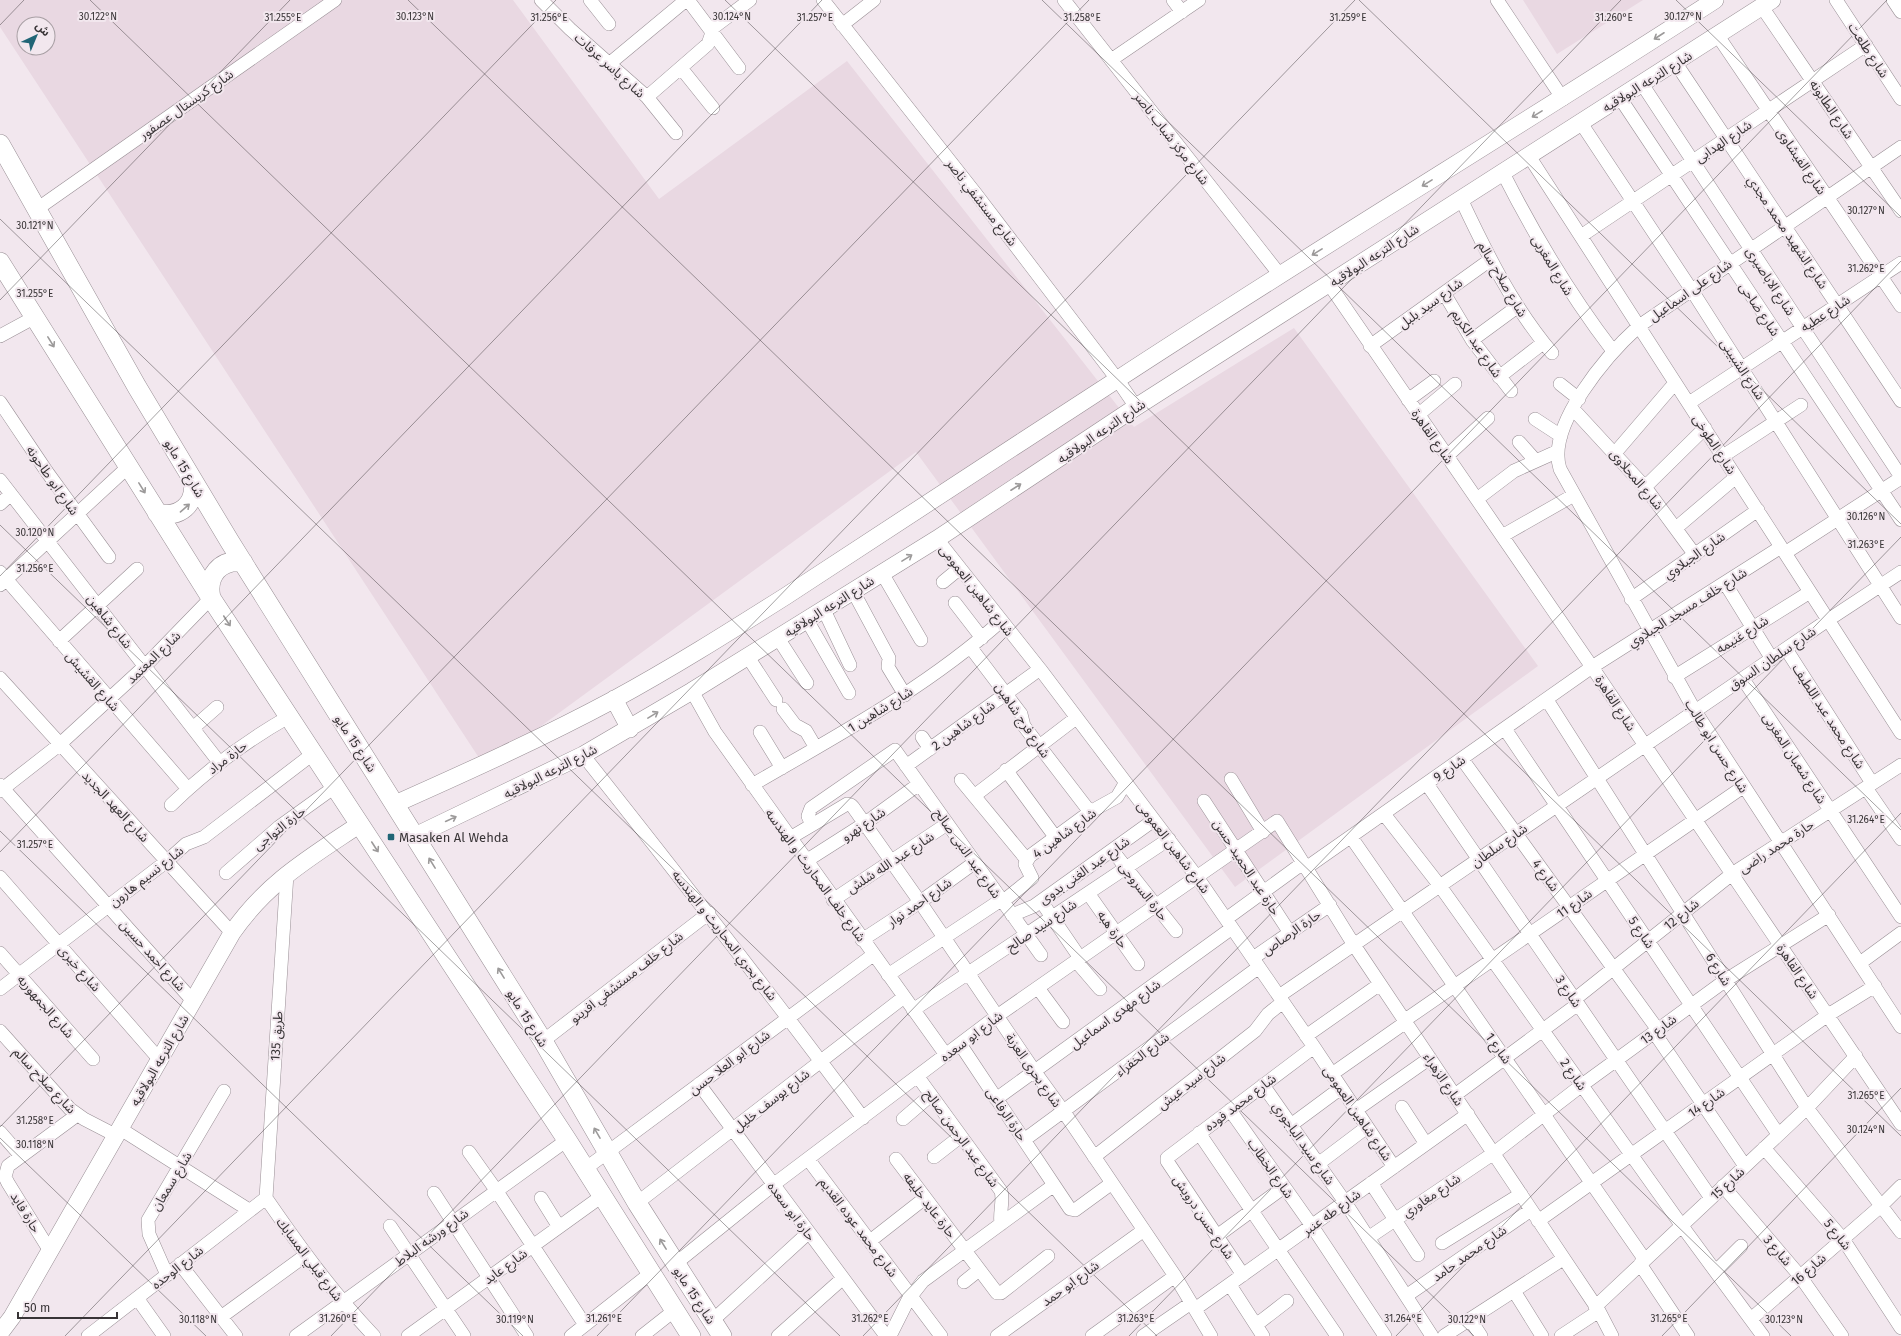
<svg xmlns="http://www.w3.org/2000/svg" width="1901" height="1336" font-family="'Fira Sans','Noto Sans Arabic',sans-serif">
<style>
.built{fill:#e9d8e2;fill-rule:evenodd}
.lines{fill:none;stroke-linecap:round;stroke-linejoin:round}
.minor-casing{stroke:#998f95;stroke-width:14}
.tertiary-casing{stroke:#998f95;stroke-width:18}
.secondary-casing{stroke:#998f95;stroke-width:20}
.minor{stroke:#fff;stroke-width:13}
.tertiary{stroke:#fff;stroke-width:17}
.secondary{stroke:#fff;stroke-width:19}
.oneway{stroke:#9c9a9a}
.ticks{fill:none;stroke:#383436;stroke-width:1;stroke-opacity:0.45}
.poi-dot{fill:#206576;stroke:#f2e7ee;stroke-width:1.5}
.labels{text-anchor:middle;stroke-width:4;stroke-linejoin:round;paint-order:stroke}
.street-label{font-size:13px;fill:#383436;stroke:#f2e7ee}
.poi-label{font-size:13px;fill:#383436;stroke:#f2e7ee;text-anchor:start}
.ticks-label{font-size:10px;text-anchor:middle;fill:#383436;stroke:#f2e7ee;stroke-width:4;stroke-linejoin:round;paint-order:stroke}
</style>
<rect width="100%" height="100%" fill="#f2e7ee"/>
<path class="built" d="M0 0H513L659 199 847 61 1134 427 1294 328 1538 666 1235 887 916 452 485 767 0 27ZM24 24H48V48H24Z
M1523 0H1643L1557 54Z"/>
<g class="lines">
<g class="minor-casing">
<path id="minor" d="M541 0 570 29 647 97 676 133
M590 0 609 24
M688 0 739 68
M823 0 976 194 1117 379 1136 407
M1064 0 1280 275
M1173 0 1182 12
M1497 0 1563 99
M1836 0 1901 99
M1893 0 1901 12
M1762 7 1901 211
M842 25 874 0
M1718 36 1901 306
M1111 60 1199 0
M1675 62 1901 401
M609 64 686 0
M681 68 713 108
M1642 84 1901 477
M647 97 708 44 714 27 750 0
M1620 98 1901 520
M1581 123 1691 289 1901 618
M1901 147 1639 326C1608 354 1546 425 1560 469L1695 711 1901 1027
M1529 156 1901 733
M1503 173C1535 236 1570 295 1613 351
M1461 199C1487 254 1513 307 1552 353
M37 209 335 0
M1581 236 1866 45
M1329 284 1592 667 1901 1124
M1444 293 1472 340 1511 391
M0 336 35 317
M1472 340 1517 307
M1370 346 1490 260
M1499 377 1543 343
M1560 384 1579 399
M1408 400 1434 381
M0 402 47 472 109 557
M1689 403 1901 263
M1573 409 1645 487 1695 555
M1418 415 1455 384
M1535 419 1561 436
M1519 442 1535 460
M1615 453 1675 383
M1447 456 1488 418
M1723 456 1801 405
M0 480 219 762
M1645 487 1705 428
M1477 499 1514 471 1556 452
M0 504 11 494
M1676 528 1736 477
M1502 536 1574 495
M937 539 1040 669 1197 877 1314 1047 1394 1167
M1785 553 1901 478
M0 572 188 789
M882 573 921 640
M943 582 960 568
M1725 583 1772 659
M0 585 128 467
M853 591 889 658 888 667 905 695
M1631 599 1758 510
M955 603 982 638
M824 610 850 665
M807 620 849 693
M778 638 807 683
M59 641 137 569
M971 648 1021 714 1024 726 1090 812
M1786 649 1872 783
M748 657 776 700
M1674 677 1810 592
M0 678 232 933
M1743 679 1901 917
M692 691 715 732 946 1055
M1547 700 1807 1108 1901 1232
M783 709 795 725 806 731 816 748
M193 728 217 707
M1505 729 1778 1134
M760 732 782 768
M922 737 930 749
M583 755C678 875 772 995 863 1118
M1462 759 1658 1030
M906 766 1040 669
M1006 770 1056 838
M1231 779 1263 832
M961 780 1027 860
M1427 784 1711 1198
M0 785 193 1001
M752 785C838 735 926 688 1001 621
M1866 788 1901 839
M0 791 59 745 145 666 211 598
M974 796 1076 718
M1204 801 1290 933
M171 805C207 770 246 741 290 716
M1384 814 1440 886 1682 1226 1763 1336
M812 825 847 804 851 805 853 807 920 902 1035 1072 1064 1112 1175 1276 1211 1336
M1351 837 1645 1260
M790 838 812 825 808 816 811 808 895 750 1041 955
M1112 850 1176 931
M806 861 864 824 919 784
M1306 868 1592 667 1781 547
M226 873 279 827 336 786
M0 877 159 1059
M1088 893 1138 964
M833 900 947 824
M1041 901 1080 958
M1002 902 1032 878 1025 864 1030 856 1090 812 1117 797 1123 787 1127 784
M1012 915 1034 906 1154 820
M1226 919 1303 863
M862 940 920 902 974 863
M0 953 93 1059
M1253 958 1330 905
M1076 961 1100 989
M1860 963 1901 933
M888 975 1001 900
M1038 988 1063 1022
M0 989 167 861 186 844 204 837 314 753
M1279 996 1828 620 1901 572
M1575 999 1732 874 1901 765
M913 1010 1169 839
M1405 1020 1743 787
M0 1031 70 1109 84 1119 115 1135
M1654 1032 1745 1166
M1306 1036 1380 984
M543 1041 709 913
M960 1044 1054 1185
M1332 1074 1406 1022
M918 1077 1001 1191C1004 1200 999 1213 1001 1224
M699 1084 886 1336
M1263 1085 1345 1202 1432 1336
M1455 1095 1578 1004
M996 1099 1232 928
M1402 1107 1426 1144
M1230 1110 1312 1226 1385 1336
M1356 1110 1430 1058
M903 1119 931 1095
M1291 1125 1341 1088
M119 1128 249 1210
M0 1132 21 1156
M1199 1133 1337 1336
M1024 1140 1259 967
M1764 1148 1843 1239 1901 1328
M469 1152 496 1190 585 1325
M934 1157 961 1136
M1094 1157 1255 1031 1268 1014 1283 1002
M808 1159 941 1336
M896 1159 997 1293H1001L1048 1256
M1318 1164 1367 1127
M585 1169 873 955
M1371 1183 1418 1255
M1723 1186 1800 1276 1842 1336
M434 1193 527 1336
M266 1198 287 874
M266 1198C299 1246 333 1293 374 1336
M541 1198 559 1227
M637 1203 904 997
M1538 1221 1828 1015 1875 986
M390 1226 464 1336
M1217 1236 1284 1187
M1368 1238 1494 1153 1582 1085 1726 980 1829 915
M870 1241 925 1198
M1442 1243 1521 1194
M50 1251 8 1183 5 1177 8 1166 77 1115
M180 1264 236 1336
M675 1264 773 1185 997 1016 1277 821 1354 945 1599 1311 1612 1336
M1640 1264 1688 1336
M1716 1271 1741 1246
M167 1275 149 1234 148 1220 224 1091
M1243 1275 1167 1161V1158L1314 1047
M964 1282 979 1270
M1230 1285 1263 1336
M1514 1291 1542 1336
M1406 1296 1531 1210
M137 1298 164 1336
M1595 1307 1807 1108 1856 1056
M1195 1309 1468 1114
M221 1317 306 1255
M1470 1319 1481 1336
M1751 1319 1882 1205 1901 1186
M712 1321 808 1233
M1256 1325 1287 1301
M88 1336 266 1198
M296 1336 567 1140
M408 1336 602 1196
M571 1336 651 1273
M642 1336 675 1310
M778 1336 842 1279
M890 1336 908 1300 923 1281 1054 1185 1070 1209 1075 1210 1112 1183
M997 1336 1144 1230
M1092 1336 1175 1276
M1143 1336 1191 1303
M1444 1336 1563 1259
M1561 1336 1599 1311"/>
</g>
<g class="tertiary-casing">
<path id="tertiary" d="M614 699 630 729
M395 804C469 771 542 738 613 700 672 668 729 632 786 596 896 524 1007 451 1118 379 1315 250 1517 128 1715 0
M415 836 583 755 692 691 937 539 1136 407 1772 0
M0 1333 12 1317 232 933C267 882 311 857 360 824"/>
</g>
<g class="secondary-casing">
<path id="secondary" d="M0 144 137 387 230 542 543 1041 637 1203 722 1336
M0 262 211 598 567 1140 691 1336
M157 513C179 519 197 504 193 481
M211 598C206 576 220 559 243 562"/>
</g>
<use href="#minor" class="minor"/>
<use href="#tertiary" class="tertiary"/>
<use href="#secondary" class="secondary"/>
</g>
<defs><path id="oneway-shaft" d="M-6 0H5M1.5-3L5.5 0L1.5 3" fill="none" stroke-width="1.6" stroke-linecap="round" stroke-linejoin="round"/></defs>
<g class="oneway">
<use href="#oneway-shaft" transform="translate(1659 36) rotate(147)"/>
<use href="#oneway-shaft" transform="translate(1537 114) rotate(148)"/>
<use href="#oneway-shaft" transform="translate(1427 183) rotate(148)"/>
<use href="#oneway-shaft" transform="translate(1317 252) rotate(148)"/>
<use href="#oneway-shaft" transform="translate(51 342) rotate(58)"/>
<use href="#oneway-shaft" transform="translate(1016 487) rotate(-33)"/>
<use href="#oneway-shaft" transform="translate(142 488) rotate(58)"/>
<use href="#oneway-shaft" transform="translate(185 508) rotate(-41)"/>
<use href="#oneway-shaft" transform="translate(907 558) rotate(-32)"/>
<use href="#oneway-shaft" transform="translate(227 621) rotate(57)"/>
<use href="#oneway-shaft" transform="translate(653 715) rotate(-31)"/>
<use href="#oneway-shaft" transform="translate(451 819) rotate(-25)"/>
<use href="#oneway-shaft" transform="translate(375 847) rotate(57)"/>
<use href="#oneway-shaft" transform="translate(432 863) rotate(-122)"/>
<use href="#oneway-shaft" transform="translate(501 973) rotate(-122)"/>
<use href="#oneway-shaft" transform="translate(597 1133) rotate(-120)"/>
<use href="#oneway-shaft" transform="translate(663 1244) rotate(-122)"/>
</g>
<path class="ticks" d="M90 0 1474 1336M408 0 1791 1336M725 0 1901 1136M1042 0 1901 830M1359 0 1901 524M1676 0 1901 217M0 25 24 0M0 219 1157 1336M0 300 290 0M0 525 840 1336M0 576 556 0M0 831 523 1336M0 852 822 0M0 1127 1089 0M0 1138 206 1336M65 1336 1355 0M331 1336 1621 0M597 1336 1887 0M863 1336 1901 261M1129 1336 1901 537M1396 1336 1901 813M1662 1336 1901 1088"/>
<rect class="poi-dot" x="387" y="833" width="8" height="8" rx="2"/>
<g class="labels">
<g class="street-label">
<text transform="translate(1869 50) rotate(57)" y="5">شارع طلعت</text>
<text transform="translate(610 65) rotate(42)" y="5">شارع ياسر عرفات</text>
<text transform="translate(1647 81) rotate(-32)" y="5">شارع الترعه البولاقيه</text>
<text transform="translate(186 104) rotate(-35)" y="5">شارع كريستال عصفور</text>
<text transform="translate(1832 109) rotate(56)" y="5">شارع الطابونه</text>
<text transform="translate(1172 138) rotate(52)" y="5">شارع مركز شباب ناصر</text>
<text transform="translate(1723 141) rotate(-34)" y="5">شارع الهدابى</text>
<text transform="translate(1802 161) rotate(56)" y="5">شارع الفيشاوى</text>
<text transform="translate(982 202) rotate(52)" y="5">شارع مستشفي ناصر</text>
<text transform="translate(1788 232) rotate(56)" y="5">شارع الشهيد محمد مجدي</text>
<text transform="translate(1374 255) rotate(-33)" y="5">شارع الترعه البولاقيه</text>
<text transform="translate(1553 265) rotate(59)" y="5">شارع المغربى</text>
<text transform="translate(1503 279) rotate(60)" y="5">شارع صلاح سالم</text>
<text transform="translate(1771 281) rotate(57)" y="5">شارع الاباصيرى</text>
<text transform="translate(1690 290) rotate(-35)" y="5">شارع على اسماعيل</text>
<text transform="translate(1430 303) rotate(-36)" y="5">شارع سيد بلبل</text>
<text transform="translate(1760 309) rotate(56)" y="5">شارع ضاحى</text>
<text transform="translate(1825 313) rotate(-33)" y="5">شارع عطيه</text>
<text transform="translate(1477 343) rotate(56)" y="5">شارع عبد الكريم</text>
<text transform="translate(1743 369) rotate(57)" y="5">شارع الشبينى</text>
<text transform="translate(1101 431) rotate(-34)" y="5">شارع الترعه البولاقيه</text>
<text transform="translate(1433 436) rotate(55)" y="5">شارع القاهرة</text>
<text transform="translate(1715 444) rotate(57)" y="5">شارع الطوخى</text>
<text transform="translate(185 468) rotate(59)" y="5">شارع 15 مايو</text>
<text transform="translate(1637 479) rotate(50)" y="5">شارع المحلاوى</text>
<text transform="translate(53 480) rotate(55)" y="5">شارع ابو طاحونه</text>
<text transform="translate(1694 555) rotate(-35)" y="5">شارع الجبلاوي</text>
<text transform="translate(977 590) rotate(52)" y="5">شارع شاهين العمومى</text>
<text transform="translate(829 606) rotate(-32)" y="5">شارع الترعه البولاقيه</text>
<text transform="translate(1687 607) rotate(-32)" y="5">شارع خلف مسجد الجبلاوي</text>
<text transform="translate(110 621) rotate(52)" y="5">شارع شاهين</text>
<text transform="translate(1742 634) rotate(-32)" y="5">شارع غنيمه</text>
<text transform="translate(153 657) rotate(-44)" y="5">شارع المعتمد</text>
<text transform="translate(1772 658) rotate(-34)" y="5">شارع سلطان السوق</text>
<text transform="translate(93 681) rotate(49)" y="5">شارع القشيش</text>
<text transform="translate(1616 703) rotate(57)" y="5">شارع القاهرة</text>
<text transform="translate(880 709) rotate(-32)" y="5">شارع شاهين 1</text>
<text transform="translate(1829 716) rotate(57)" y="5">شارع محمد عبد اللطيف</text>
<text transform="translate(1023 720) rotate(56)" y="5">شارع فرج شاهين</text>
<text transform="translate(963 725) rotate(-36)" y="5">شارع شاهين 2</text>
<text transform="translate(356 743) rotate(57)" y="5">شارع 15 مايو</text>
<text transform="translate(1717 746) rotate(58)" y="5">شارع حسن ابو طالب</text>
<text transform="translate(227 757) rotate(-37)" y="5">حارة مراد</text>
<text transform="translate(1795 758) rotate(57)" y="5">شارع شعبان المغربى</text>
<text transform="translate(1449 768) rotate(-35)" y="5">شارع 9</text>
<text transform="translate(550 771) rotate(-27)" y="5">شارع الترعه البولاقيه</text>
<text transform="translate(116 806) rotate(47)" y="5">شارع العهد الجديد</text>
<text transform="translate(863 824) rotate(-34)" y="5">شارع نهرو</text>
<text transform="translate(279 828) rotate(-38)" y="5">حارة التواجى</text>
<text transform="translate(1064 833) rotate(-36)" y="5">شارع شاهين 4</text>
<text transform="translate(1499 845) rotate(-35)" y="5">شارع سلطان</text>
<text transform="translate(1776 846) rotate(-33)" y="5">حارة محمد راضى</text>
<text transform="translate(1174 847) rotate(53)" y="5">شارع شاهين العمومى</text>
<text transform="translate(968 853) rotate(55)" y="5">شارع عبد النبى صالح</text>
<text transform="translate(890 862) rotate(-33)" y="5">شارع عبد الله شلش</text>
<text transform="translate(1247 867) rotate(57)" y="5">حارة عبد الحميد حسن</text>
<text transform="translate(1084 870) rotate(-35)" y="5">شارع عبد الغنى بدوى</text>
<text transform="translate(816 875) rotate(54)" y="5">شارع خلف المحاريث و الهندسه</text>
<text transform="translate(1546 875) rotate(54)" y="5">شارع 4</text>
<text transform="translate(146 876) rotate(-38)" y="5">شارع نسيم هارون</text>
<text transform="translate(1144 891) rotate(52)" y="5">حارة السروجى</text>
<text transform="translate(919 902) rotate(-35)" y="5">شارع احمد نوار</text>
<text transform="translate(1574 903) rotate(-35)" y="5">شارع 11</text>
<text transform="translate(1681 914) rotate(-39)" y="5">شارع 12</text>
<text transform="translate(1041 925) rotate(-34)" y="5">شارع سيد صالح</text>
<text transform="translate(1113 929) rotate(55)" y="5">حارة هبه</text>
<text transform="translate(1291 932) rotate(-35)" y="5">حارة الرصاص</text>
<text transform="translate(1642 932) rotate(56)" y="5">شارع 5</text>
<text transform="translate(725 935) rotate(52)" y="5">شارع بحري المحاريث و الهندسه</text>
<text transform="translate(153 955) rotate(48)" y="5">شارع احمد حسين</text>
<text transform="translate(80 968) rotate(49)" y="5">شارع خيرى</text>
<text transform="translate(1719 969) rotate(58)" y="5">شارع 6</text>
<text transform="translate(1798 971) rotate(56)" y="5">شارع القاهرة</text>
<text transform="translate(626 977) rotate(-38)" y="5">شارع خلف مستشفي افرينو</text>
<text transform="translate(1569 991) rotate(56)" y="5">شارع 3</text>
<text transform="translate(46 1006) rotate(49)" y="5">شارع الجمهوريه</text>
<text transform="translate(1115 1014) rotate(-36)" y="5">شارع مهدى اسماعيل</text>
<text transform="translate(528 1018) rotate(58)" y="5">شارع 15 مايو</text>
<text transform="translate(1658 1029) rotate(-36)" y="5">شارع 13</text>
<text transform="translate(276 1036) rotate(-86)" y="5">طريق 135</text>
<text transform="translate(971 1036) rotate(-37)" y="5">شارع ابو سعده</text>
<text transform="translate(1499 1048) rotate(55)" y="5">شارع 1</text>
<text transform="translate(1142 1054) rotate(-37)" y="5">شارع الخفراء</text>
<text transform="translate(159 1060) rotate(-60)" y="5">شارع الترعه البولاقيه</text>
<text transform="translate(729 1062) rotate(-37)" y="5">شارع ابو العلا حسن</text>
<text transform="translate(1034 1070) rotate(55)" y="5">شارع بحرى العزبة</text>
<text transform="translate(1574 1074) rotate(55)" y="5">شارع 2</text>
<text transform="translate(1444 1079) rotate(56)" y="5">شارع الزهراء</text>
<text transform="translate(45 1080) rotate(47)" y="5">شارع صلاح سالم</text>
<text transform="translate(1191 1081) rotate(-38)" y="5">شارع سيد عيش</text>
<text transform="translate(771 1100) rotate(-38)" y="5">شارع يوسف خليل</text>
<text transform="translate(1240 1102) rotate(-37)" y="5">شارع محمد فوده</text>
<text transform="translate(1706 1102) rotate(-35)" y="5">شارع 14</text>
<text transform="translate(1358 1113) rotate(56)" y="5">شارع شاهين العمومى</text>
<text transform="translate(1007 1114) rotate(56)" y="5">حارة الرفاعى</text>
<text transform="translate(962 1138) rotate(54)" y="5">شارع عبد الرحمن صالح</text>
<text transform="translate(1304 1143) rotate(55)" y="5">شارع سيد الباجوري</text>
<text transform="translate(1271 1168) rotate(55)" y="5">شارع الخطاب</text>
<text transform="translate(171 1181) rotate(-59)" y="5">شارع سمعان</text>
<text transform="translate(1727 1183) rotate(-43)" y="5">شارع 15</text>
<text transform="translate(1431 1195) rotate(-34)" y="5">شارع مغاوري</text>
<text transform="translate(930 1205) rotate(53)" y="5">حارة عايد خليفه</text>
<text transform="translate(792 1211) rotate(53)" y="5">حارة ابو سعده</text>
<text transform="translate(26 1212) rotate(58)" y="5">حارة فايد</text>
<text transform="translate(1331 1212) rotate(-36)" y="5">شارع طه عنبر</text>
<text transform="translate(1204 1217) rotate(56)" y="5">شارع حسن درويش</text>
<text transform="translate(859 1227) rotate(53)" y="5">شارع محمد عوده القديم</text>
<text transform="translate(1838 1234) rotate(52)" y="5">شارع 5</text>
<text transform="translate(431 1237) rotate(-36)" y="5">شارع ورشه البلاط</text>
<text transform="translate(1778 1250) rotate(49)" y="5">شارع 3</text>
<text transform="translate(1469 1253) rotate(-35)" y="5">شارع محمد حامد</text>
<text transform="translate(310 1259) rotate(53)" y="5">شارع قبلي المسابك</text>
<text transform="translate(505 1266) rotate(-36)" y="5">شارع عايد</text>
<text transform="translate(177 1267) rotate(-38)" y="5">شارع الوحده</text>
<text transform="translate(1808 1269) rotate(-41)" y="5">شارع 16</text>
<text transform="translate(1070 1283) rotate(-36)" y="5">شارع ابو حمد</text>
<text transform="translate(695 1295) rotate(57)" y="5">شارع 15 مايو</text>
</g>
<g class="poi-label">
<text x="399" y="842">Masaken Al Wehda</text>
</g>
</g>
<g class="ticks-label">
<text x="98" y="20">30.122°N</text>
<text x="415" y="20">30.123°N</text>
<text x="732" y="20">30.124°N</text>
<text x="1683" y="20">30.127°N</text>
<text x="283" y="21">31.255°E</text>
<text x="549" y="21">31.256°E</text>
<text x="815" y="21">31.257°E</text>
<text x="1082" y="21">31.258°E</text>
<text x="1348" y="21">31.259°E</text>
<text x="1614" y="21">31.260°E</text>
<text x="1866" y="214">30.127°N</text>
<text x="35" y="229">30.121°N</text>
<text x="1866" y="272">31.262°E</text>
<text x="35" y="297">31.255°E</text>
<text x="1866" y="520">30.126°N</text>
<text x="35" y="536">30.120°N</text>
<text x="1866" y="548">31.263°E</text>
<text x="35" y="572">31.256°E</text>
<text x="1866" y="823">31.264°E</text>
<text x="35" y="848">31.257°E</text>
<text x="1866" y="1099">31.265°E</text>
<text x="35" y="1124">31.258°E</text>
<text x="1866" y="1133">30.124°N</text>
<text x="35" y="1148">30.118°N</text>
<text x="338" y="1322">31.260°E</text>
<text x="604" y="1322">31.261°E</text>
<text x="870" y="1322">31.262°E</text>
<text x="1136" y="1322">31.263°E</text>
<text x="1403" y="1322">31.264°E</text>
<text x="1669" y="1322">31.265°E</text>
<text x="198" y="1323">30.118°N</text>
<text x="515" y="1323">30.119°N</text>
<text x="1467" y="1323">30.122°N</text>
<text x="1784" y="1323">30.123°N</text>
</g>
<g transform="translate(36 36) rotate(44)"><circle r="19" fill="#f2e7ee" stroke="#a89fa4"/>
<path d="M0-3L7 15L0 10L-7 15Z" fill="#206576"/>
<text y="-6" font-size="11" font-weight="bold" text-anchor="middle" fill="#383436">ش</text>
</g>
<path d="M18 1312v6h99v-6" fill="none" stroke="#383436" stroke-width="2"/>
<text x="24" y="1312" font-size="12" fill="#383436" stroke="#f2e7ee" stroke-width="3" paint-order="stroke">50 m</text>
</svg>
